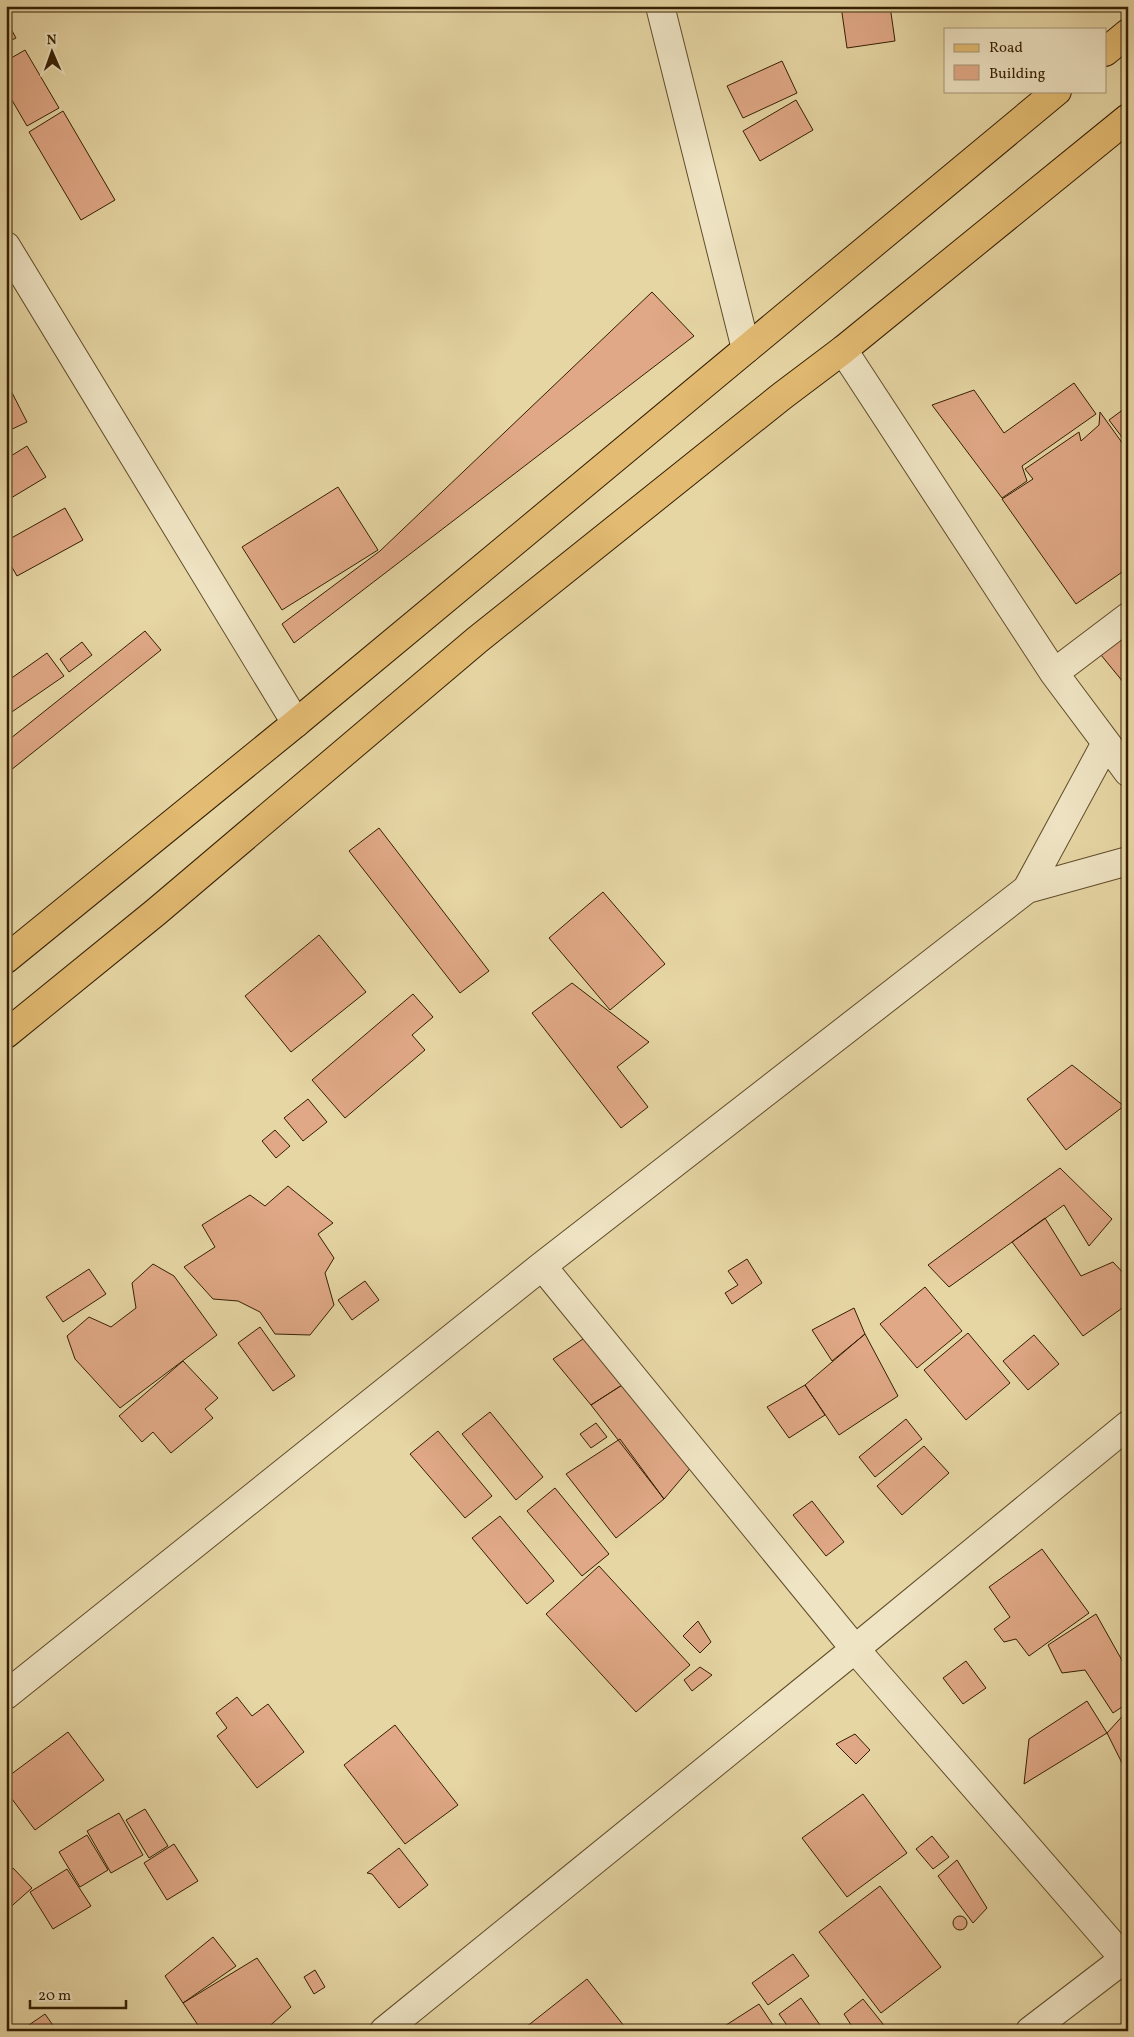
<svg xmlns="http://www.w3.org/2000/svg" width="1134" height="2037" font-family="Vollkorn,serif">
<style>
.building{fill:#e0a886;stroke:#351f02}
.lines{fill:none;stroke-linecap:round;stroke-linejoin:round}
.minor-casing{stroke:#614d2a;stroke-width:30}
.major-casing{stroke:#351f02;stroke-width:30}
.minor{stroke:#efe4c4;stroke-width:28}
.major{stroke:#e3bb72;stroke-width:28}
</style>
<rect width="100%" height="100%" fill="#e6d6a4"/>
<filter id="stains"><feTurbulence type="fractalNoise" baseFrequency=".004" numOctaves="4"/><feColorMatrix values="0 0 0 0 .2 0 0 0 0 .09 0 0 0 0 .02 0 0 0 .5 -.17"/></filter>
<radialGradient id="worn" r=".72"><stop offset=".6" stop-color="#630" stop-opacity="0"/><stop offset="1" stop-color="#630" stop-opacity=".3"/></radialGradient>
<path class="building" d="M841 6H890L895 41 847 48Z
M6 20 16 38 6 43Z
M25 50 59 108 27 126 6 90V61Z
M782 61 797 93 743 118 727 86Z
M796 100 813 130 760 161 743 131Z
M63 111 115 200 81 220 29 132Z
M652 292 694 336 294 643 282 624 380 551Z
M6 381 27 422 6 432Z
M1074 383 1096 414 1022 466 1027 481 1002 498 932 405 974 390 1004 433Z
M1128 406V445L1109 420Z
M1100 412 1128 451V568L1076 604 1002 499 1033 479 1025 469 1079 432 1081 441 1099 425Z
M27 446 46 477 6 501V459Z
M338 487 378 550 282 610 242 547Z
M65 508 83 540 17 576 6 557V541Z
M145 631 161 650 6 774V742Z
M1128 634V688L1101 655Z
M82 642 92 655 69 672 60 659Z
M47 653 64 676 6 716V682Z
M379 828 489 971 460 993 349 851Z
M603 892 665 964 610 1010 549 938Z
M319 935 366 992 291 1052 245 996Z
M572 983 649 1042 617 1067 648 1107 621 1128 532 1013Z
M413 994 433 1017 412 1035 425 1050 345 1118 312 1080Z
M1072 1065 1124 1106 1066 1150 1027 1099Z
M308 1099 327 1122 303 1141 284 1118Z
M275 1130 290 1146 276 1158 262 1141Z
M1060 1168 1112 1219 1089 1246 1064 1205 949 1287 928 1265Z
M288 1186 333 1223 318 1234 334 1258 325 1273 334 1305 310 1335 275 1334 260 1312 238 1301 213 1299 184 1267 215 1247 202 1225 250 1195 265 1206Z
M1045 1218 1081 1276 1113 1262 1128 1278V1304L1083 1336 1012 1242Z
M747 1259 762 1283 732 1304 725 1293 738 1285 728 1271Z
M153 1264 174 1276 217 1335 120 1408 75 1359 67 1336 89 1317 111 1327 136 1308 132 1283Z
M89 1269 106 1294 63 1322 46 1297Z
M365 1281 379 1300 352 1320 338 1300Z
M925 1287 962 1331 917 1368 880 1324Z
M854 1308 865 1334 832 1361 812 1330Z
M260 1327 295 1376 273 1391 238 1343Z
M595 1331 633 1378 591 1405 553 1359Z
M968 1333 1010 1383 966 1420 924 1370Z
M865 1334 898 1396 839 1435 805 1385Z
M1034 1335 1059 1364 1028 1390 1003 1361Z
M183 1361 218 1398 205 1409 213 1418 171 1453 153 1432 142 1442 119 1416Z
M633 1378 699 1458 664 1499 591 1405Z
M805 1385 825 1415 789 1438 767 1407Z
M490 1412 543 1477 516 1500 462 1434Z
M906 1419 922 1439 875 1477 859 1457Z
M596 1423 607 1437 591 1448 580 1434Z
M438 1431 492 1496 465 1518 410 1454Z
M620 1439 664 1499 616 1538 566 1474Z
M924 1446 949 1473 902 1515 877 1486Z
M555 1488 609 1554 582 1576 527 1511Z
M812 1501 844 1542 826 1556 793 1515Z
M500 1516 554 1581 527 1604 472 1538Z
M1042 1549 1089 1613 1029 1656 1016 1639 1004 1642 994 1629 1010 1617 989 1587Z
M599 1566 690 1665 636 1712 546 1614Z
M1096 1614 1128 1671V1703L1113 1713 1085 1670 1062 1673 1048 1645Z
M698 1621 711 1642 700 1653 683 1636Z
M966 1661 986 1688 963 1704 943 1678Z
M700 1667 712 1675 692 1691 684 1680Z
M237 1697 252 1716 268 1704 304 1752 257 1788 217 1736 227 1728 216 1713Z
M1087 1701 1107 1733 1024 1784 1029 1739Z
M1128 1710V1775L1107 1733Z
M395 1725 458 1805 405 1844 344 1765Z
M68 1732 104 1780 35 1830 6 1791V1778Z
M855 1734 870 1750 856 1764 836 1744Z
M863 1794 907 1853 847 1897 802 1838Z
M145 1809 168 1846 149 1858 126 1820Z
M119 1813 143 1855 111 1873 87 1831Z
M87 1835 108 1870 80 1887 59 1852Z
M932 1836 949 1857 933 1869 916 1849Z
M174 1844 198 1881 167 1900 144 1863Z
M399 1848 428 1885 399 1908 372 1874 367 1873Z
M957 1860 987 1908 973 1923 938 1876Z
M13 1868 32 1888 6 1911V1875Z
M67 1869 91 1906 53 1929 30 1892Z
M880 1886 941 1967 881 2013 819 1932Z
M953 1923a7 7 0 1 1 14 0a7 7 0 1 1-14 0Z
M213 1937 236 1966 183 2003 165 1976Z
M793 1954 809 1976 768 2005 752 1983Z
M257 1958 291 2007 264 2031H202L183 2003Z
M315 1970 325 1987 314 1994 304 1977Z
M587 1979 628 2031H521Z
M801 1998 820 2025 811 2031H791L779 2014Z
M863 1999 887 2029 885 2031H855L844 2014Z
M759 2004 777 2031H725L723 2027Z
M45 2014 57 2031H24L23 2029Z"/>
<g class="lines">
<g class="minor-casing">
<path id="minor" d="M660 6 746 349
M6 246 296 723
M843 350 1054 673 1128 772
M1054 673 1128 617
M1027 889 1106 743
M542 1266 855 1649 1128 1963
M6 1695 542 1266 1027 889 1128 861
M384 2031 855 1649 1128 1425
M1030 2031 1124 1959"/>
</g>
<g class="major-casing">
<path id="major" d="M1105 52 1128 33
M6 959 296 723 1057 91
M6 1034 156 912 477 640 782 396 843 350 1128 118"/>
</g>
<use href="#minor" class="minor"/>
<use href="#major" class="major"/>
</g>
<rect width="1134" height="2037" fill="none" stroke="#e6d6a4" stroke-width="25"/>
<rect x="8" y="8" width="1119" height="2022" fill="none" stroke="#351f02" stroke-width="2.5"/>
<rect x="12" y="12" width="1109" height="2012" fill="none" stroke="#351f02"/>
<rect x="944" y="28" width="162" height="65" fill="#efe4c4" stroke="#a59576"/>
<rect x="954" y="44" width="25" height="8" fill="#e3bb72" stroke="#a59576"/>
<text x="989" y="52" font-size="15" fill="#351f02">Road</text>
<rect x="954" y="65" width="25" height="15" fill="#e0a886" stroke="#a59576"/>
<text x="989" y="78" font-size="15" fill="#351f02">Building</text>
<g transform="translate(52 52) rotate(358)" stroke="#efe4c4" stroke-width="4" paint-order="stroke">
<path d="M0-4L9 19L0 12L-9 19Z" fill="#351f02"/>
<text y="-8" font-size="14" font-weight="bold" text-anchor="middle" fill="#351f02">N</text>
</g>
<path d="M30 2000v8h96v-8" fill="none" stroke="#351f02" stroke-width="2.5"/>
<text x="38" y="2000" font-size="15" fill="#351f02" stroke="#efe4c4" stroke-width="4" paint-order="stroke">20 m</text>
<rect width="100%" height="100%" filter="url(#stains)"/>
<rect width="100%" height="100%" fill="url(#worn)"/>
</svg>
